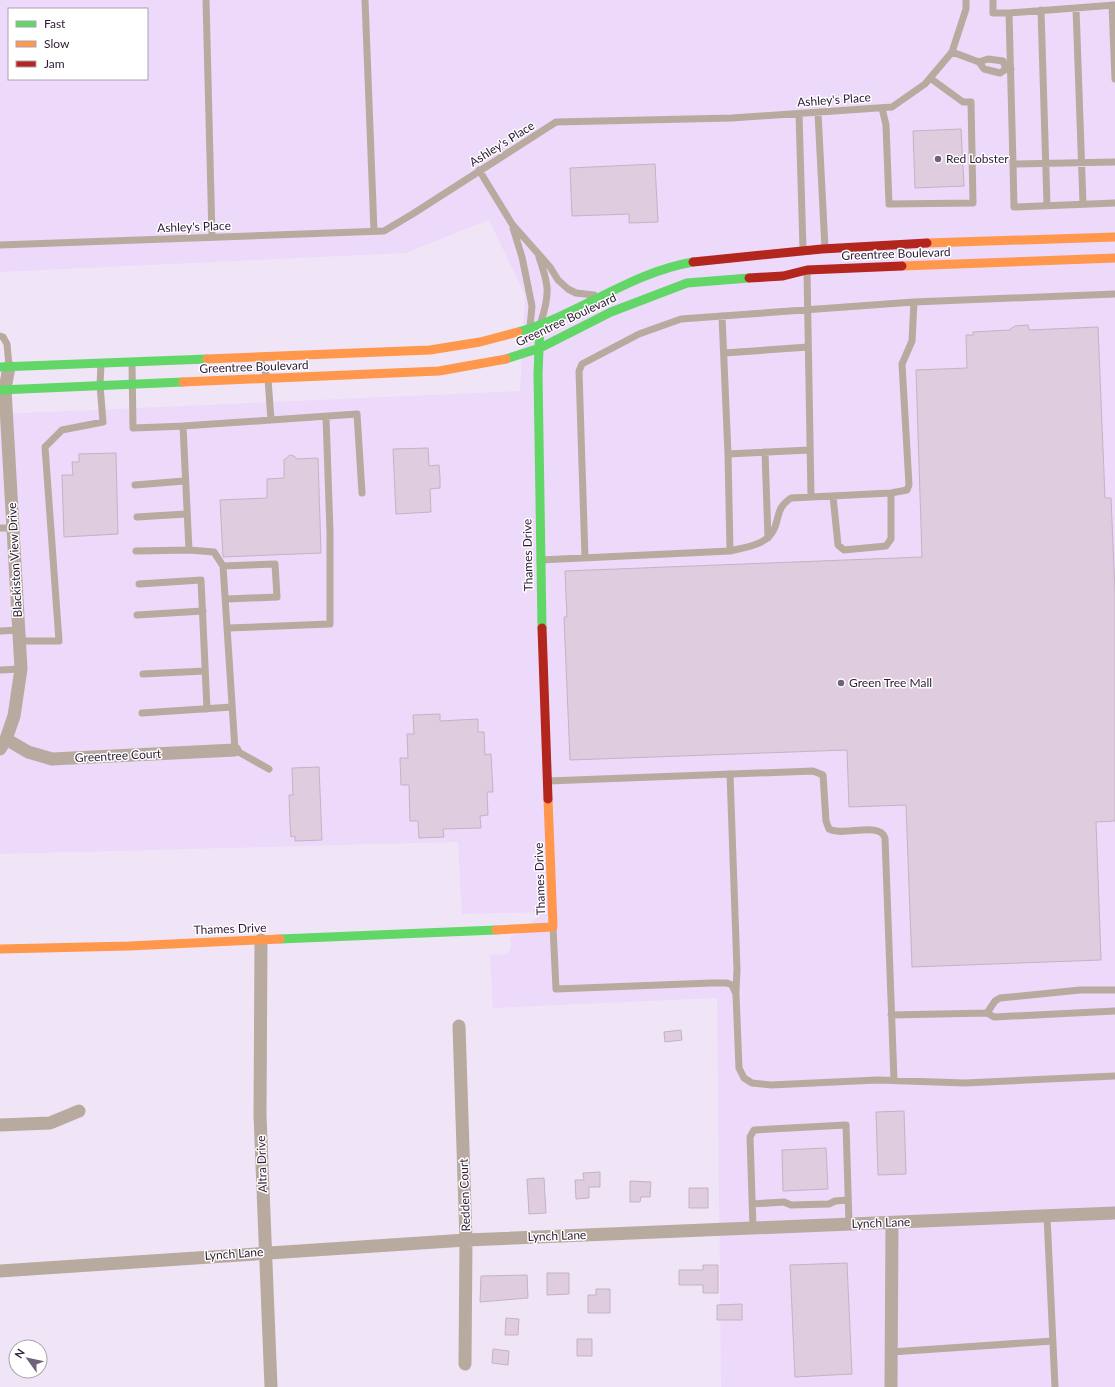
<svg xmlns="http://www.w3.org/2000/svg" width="1115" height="1387" font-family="Lato,sans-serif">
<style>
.built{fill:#edd9fa;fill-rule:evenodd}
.building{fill:#dfccdf;stroke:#c4b2c4}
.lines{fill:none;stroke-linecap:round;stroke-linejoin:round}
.lane{stroke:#b8aa9f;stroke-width:7}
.street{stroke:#b8aa9f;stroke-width:13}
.fast{stroke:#63d668;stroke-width:9}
.slow{stroke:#ff974d;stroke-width:9}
.jam{stroke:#b3261e;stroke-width:9}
.poi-dot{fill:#706178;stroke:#fff;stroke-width:1.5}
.labels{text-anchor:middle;stroke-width:3;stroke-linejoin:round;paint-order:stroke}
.street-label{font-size:12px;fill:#2b1a34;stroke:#fff}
.poi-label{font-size:12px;fill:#2b1a34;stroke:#fff;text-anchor:start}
</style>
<rect width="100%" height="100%" fill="#f0e5f6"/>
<path class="built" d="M0 0H1115V1387H721L717 998 493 1008 490 955 507 954 511 948 510 938 545 912 462 914 458 842 0 854V414L520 391 525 295 489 220 405 253 0 272ZM9 9H147V79H9Z"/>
<path class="building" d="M961 129 964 186 915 188 913 131Z
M655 164 658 222 629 223V214L572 216 570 168Z
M1028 325 1029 330 1098 327 1105 498H1111L1115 592V821L1096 822 1101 960 912 967 906 805 849 807 847 750 570 760 564 617H567L565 571 922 557 916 370 967 368 966 335H973V332L1009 330 1015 326Z
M428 448 429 466 439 465 440 477V488L430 489 431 512 396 514 393 449Z
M116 453 118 534 64 537 62 475H73L72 462H79V454Z
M290 455 294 456 297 459 318 458 321 553 223 557 220 500 267 498V479L284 478V460Z
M440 714V721L478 719V732H484L485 755 491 754 493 792H487L488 815 480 816 481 828 443 829 444 837 419 838 418 821H410L409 785H401L400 758H408L407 734H414L413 715Z
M319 767 322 840 295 841V836L291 837 290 822 289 795H293L292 768Z
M681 1030 682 1040 665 1042 664 1032Z
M904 1111 906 1174 878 1175 876 1112Z
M826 1148 828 1189 783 1191 782 1150Z
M600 1172V1187H589V1198L576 1199 575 1180H584L583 1173Z
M544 1178 546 1213 529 1214 527 1179Z
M630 1181 651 1182 650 1197H641L640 1202H630Z
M689 1188H708V1208H689Z
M847 1263 852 1374 795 1377 790 1265Z
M703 1265H718V1293H703V1285H679V1270H703Z
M547 1273H569V1294L547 1295Z
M527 1275 528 1298 480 1302 481 1276Z
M596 1289H610V1313H588V1295H596Z
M742 1304V1320H717V1305Z
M506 1318 519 1319 518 1335H505Z
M577 1339H592V1356H577Z
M493 1349 509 1351 508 1365 492 1363Z"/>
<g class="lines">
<path class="lane" d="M206 0 212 237
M365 0 374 231
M993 0V13H1009
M1112 5 1115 79
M1115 5 1009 13 1013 164 1115 162
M1076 8 1083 204
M1041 10 1047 205
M952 52 979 62 984 69 1000 73 1006 69H1011
M979 62 988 59 1003 61 1006 69
M882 108 886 125 889 204 973 203 971 102H963L930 78
M818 113 825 248
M799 114 803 249
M1013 164 1014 207 1115 203
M479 170 512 224 550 267 558 280 568 289 576 293 594 295
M513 228 522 257 532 306 530 327
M0 245 384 231 411 215 556 122 732 118 892 107 925 84 952 52 966 9V0
M539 257C549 286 550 293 541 322
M807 271 811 497
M722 316 728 454 810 450
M0 336 3 337 7 344 9 366
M724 353 808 347
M259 357 268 379 271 420 183 426 189 550 214 552 223 566 235 750 269 769
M132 363 133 428 186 426
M271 420 357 414 362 493
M765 452 768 538
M728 454 730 551
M135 485 184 481
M833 496 838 545 844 550 886 546 891 539V493
M137 517 186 514
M0 528H13
M136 551 189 550
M585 558 579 371 582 364 639 334 681 319 914 302
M540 560 730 551C746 547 769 545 775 527 780 513 777 508 791 498L891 493 907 490 909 485 902 364 912 341 914 302 1115 294
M223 566 275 564 277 597 227 599
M139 584 201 580 207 709
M137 615 203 611
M228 628 330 624V532L326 417
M0 631 18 630
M20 641H59L45 447 62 430 103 422 100 385 101 364
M0 670 21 669
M143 674 205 671
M142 713 232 707
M730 774 737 970 736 991
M548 781 813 771 823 775 826 821 829 829C843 837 880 821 885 838L894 1080
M553 927 556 989 711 983H727L732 985 736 994 739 1068 744 1078 752 1083 771 1085 877 1080 965 1083 1115 1076
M987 1013 995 1001 1000 998 1080 990H1115
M891 1015 987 1013 994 1017 1115 1011
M752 1204 784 1202 791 1205 829 1204 835 1201 848 1200
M1047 1216 1055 1387
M753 1228 750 1137 754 1130 846 1125 849 1224
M891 1352 1053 1341"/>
<path class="street" d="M6 739 28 752 52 759 235 750
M0 749 6 739 14 716 21 669 5 389 9 367
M261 940 260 1115 271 1387
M459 1026 466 1240 465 1364
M0 1125 50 1123 79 1111
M0 1271 466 1240 1115 1213
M891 1387 892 1223"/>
<path class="fast" d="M540 325 538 374 542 628
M518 332C579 315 629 273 693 262
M506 359 540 348 611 312 687 283 749 278
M0 367 207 359
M0 390 183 382
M280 939 496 930"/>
<path class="slow" d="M927 243 1115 237
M902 266 1115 258
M207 359 430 350 480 342 518 332
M183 382 439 371 506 359
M496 930 553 927 548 799
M0 949 129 946 280 939"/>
<path class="jam" d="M693 262 822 249 927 243
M749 278 783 276 807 270 902 266
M542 628 548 799"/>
</g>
<g class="poi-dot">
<circle cx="938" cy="159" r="4"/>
<circle cx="841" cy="683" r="4"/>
</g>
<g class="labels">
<g class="street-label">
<text transform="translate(834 100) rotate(-4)" y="4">Ashley's Place</text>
<text transform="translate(502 144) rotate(-32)" y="4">Ashley's Place</text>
<text transform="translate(194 227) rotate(-2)" y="4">Ashley's Place</text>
<text transform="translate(896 254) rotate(-2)" y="4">Greentree Boulevard</text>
<text transform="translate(566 320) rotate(-25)" y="4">Greentree Boulevard</text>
<text transform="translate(254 367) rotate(-2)" y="4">Greentree Boulevard</text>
<text transform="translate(528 555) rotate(-91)" y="4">Thames Drive</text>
<text transform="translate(15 560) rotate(-93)" y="4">Blackiston View Drive</text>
<text transform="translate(118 756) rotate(-3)" y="4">Greentree Court</text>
<text transform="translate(540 879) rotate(-92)" y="4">Thames Drive</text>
<text transform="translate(230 929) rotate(-2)" y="4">Thames Drive</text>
<text transform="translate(262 1164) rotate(-92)" y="4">Altra Drive</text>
<text transform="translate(465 1195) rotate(-92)" y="4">Redden Court</text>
<text transform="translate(881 1223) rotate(-2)" y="4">Lynch Lane</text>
<text transform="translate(557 1236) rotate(-2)" y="4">Lynch Lane</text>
<text transform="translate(234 1254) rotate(-4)" y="4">Lynch Lane</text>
</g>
<g class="poi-label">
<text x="946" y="163">Red Lobster</text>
<text x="849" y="687">Green Tree Mall</text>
</g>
</g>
<rect x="8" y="8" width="140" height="72" fill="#ffffff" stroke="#aaa3ae"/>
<rect x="16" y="21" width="20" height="6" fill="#63d668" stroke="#aaa3ae"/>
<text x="44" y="28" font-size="12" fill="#2b1a34">Fast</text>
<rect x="16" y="41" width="20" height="6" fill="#ff974d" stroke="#aaa3ae"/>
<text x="44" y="48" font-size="12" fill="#2b1a34">Slow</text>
<rect x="16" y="61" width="20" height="6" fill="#b3261e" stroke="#aaa3ae"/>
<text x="44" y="68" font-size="12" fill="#2b1a34">Jam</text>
<g transform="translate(28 1359) rotate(303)"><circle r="19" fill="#ffffff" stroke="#aaa3ae"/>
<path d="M0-3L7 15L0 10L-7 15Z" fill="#706178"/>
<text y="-6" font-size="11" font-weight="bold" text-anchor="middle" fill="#2b1a34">N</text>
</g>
</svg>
